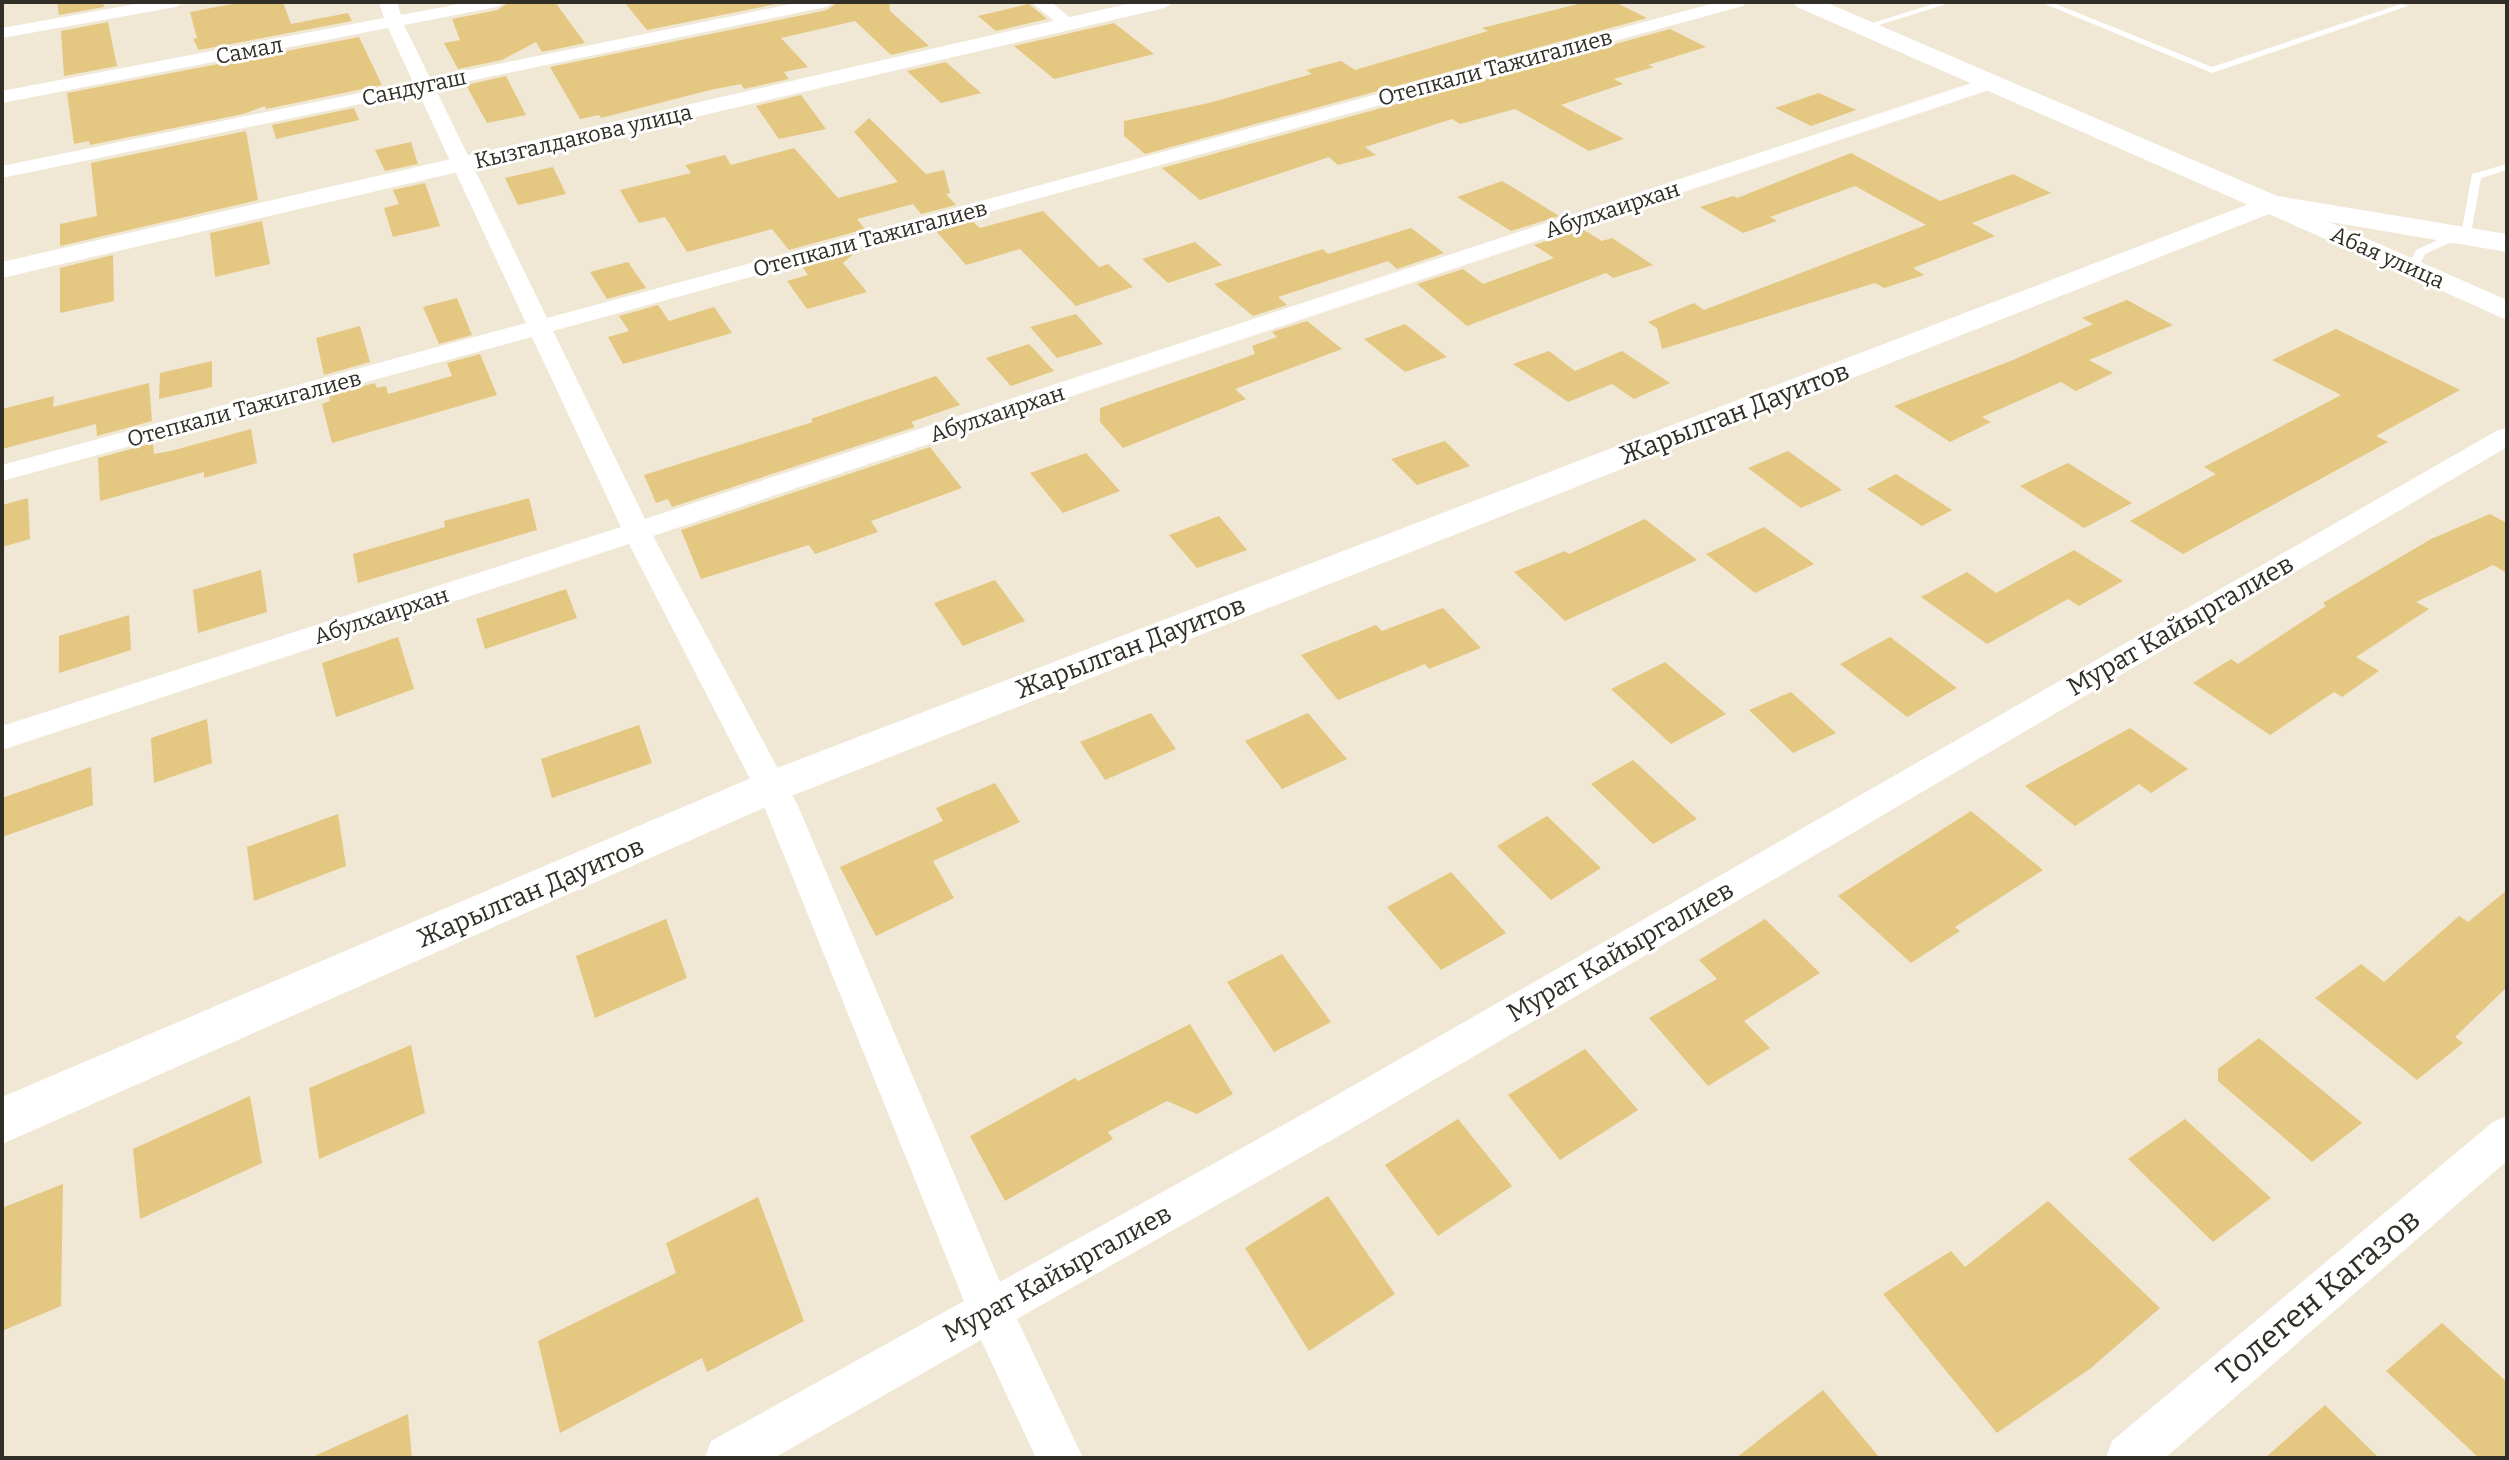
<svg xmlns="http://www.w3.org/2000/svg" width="2509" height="1460" font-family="Bitter,serif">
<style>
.building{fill:#e4c780}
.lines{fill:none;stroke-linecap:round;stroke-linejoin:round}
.service{fill:#fff;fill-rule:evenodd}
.minor{fill:#fff;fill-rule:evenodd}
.tertiary{fill:#fff;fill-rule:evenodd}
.secondary{fill:#fff;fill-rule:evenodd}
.labels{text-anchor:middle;stroke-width:6;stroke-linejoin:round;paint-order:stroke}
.far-street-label{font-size:22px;fill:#312e27;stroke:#fff}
.street-label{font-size:26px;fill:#312e27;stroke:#fff}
.near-street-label{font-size:32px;fill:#312e27;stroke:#fff}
</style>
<rect width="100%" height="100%" fill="#f0e8d4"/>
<path class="building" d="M57 2H103L104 7 59 15Z
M243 2H283L291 24 348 13 352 21 199 50 193 39 197 38 190 12Z
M509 2H555L585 43 542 52 536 42 502 60 458 69 444 43 460 40 452 19 498 10Z
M624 2H786L647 30Z
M838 2H889L890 11 929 46 891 55 855 21 781 38 808 67 784 72 789 79 744 89 741 84 710 90 601 118 599 115 580 119 550 67 827 10Z
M1586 2H1615L1647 18 1145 154 1124 136V121L1209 103 1312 74 1306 70 1341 61 1355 70 1488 31 1482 28Z
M1029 4 1047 19 996 31 978 16Z
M108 22 117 66 64 76 61 31Z
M1114 23 1154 54 1054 79 1014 46Z
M1670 29 1706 47 1648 65 1654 67 1614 79 1623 84 1561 105 1624 139 1589 151 1515 109 1460 124 1452 119 1365 147 1376 155 1338 165 1329 157 1200 200 1162 168Z
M359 37 382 85 266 109 265 106 243 114 90 145 89 141 74 144 67 93Z
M946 62 981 93 941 103 907 71Z
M506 76 526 115 487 123 466 85Z
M1819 93 1856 110 1811 126 1775 108Z
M801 95 826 129 779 139 756 106Z
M354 108 359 120 276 139 272 125Z
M869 118 926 174 944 170 950 193 946 194 956 205 921 214 913 204 857 219 865 229 789 250 772 229 687 252 665 217 639 223 620 190 691 173 685 165 725 155 731 165 794 148 838 198 898 182 854 132Z
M246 131 258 200 60 246V224L97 216 91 163Z
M411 142 418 164 385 171 375 150Z
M1851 153 1940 201 2013 174 2051 193 1972 223 1995 236 1913 268 1924 275 1884 288 1875 283 1662 349 1657 328 1648 322 1694 303 1704 310 1926 225 1855 186 1770 217 1777 221 1743 233 1700 207 1733 196 1737 198Z
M553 167 566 194 518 205 505 178Z
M1502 181 1514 188 1559 216 1511 231 1457 197Z
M425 183 440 226 393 237 384 208 399 204 393 190Z
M1043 211 1099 267 1108 264 1133 287 1076 306 1020 249 966 265 935 230 971 220 980 228Z
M262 221 270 264 215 277 210 233Z
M1411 228 1444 253 1397 269 1388 261 1278 297 1287 305 1253 316 1214 284 1323 249 1328 254Z
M1582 229 1602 241 1612 238 1653 265 1613 278 1606 273 1467 326 1417 284 1463 269 1483 284 1554 258 1534 245Z
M1195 242 1222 265 1168 283 1142 259Z
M857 251 843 263 867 292 807 309 787 281 808 275 802 266Z
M113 255 114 301 60 313V268Z
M628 262 646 288 607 299 590 272Z
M457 298 472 335 439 344 423 307Z
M2127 300 2173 325 2089 360 2113 373 2076 391 2061 382 1982 417 1991 422 1950 442 1894 406 2013 360 2093 324 2082 318Z
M658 305 669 321 714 307 732 333 623 364 608 337 629 331 619 316Z
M1076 314 1103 344 1057 358 1030 327Z
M1307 321 1342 349 1235 389 1246 399 1123 448 1100 422V408L1255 354 1252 346 1277 337 1272 332Z
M1405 324 1447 357 1405 372 1364 339Z
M360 326 370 362 324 375 316 338Z
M2336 329 2460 390 2376 436 2388 442 2183 554 2130 521 2216 474 2204 467 2341 395 2272 360Z
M1029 344 1054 371 1011 386 986 358Z
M1549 351 1575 371 1622 351 1670 383 1634 399 1612 384 1568 402 1513 364Z
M480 354 497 395 332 443 322 404 330 401 329 395 375 383 377 388 386 386 388 394 452 376 447 363Z
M212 361V387L159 399 160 373Z
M936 376 960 405 911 422 915 427 672 507 668 499 656 503 644 475 813 422 811 419Z
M149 383 152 421 97 436 96 424 2 449V409L54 396 53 407Z
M251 429 257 463 204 478V472L100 501 98 458 153 443 154 454 171 451Z
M1445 441 1470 466 1417 485 1391 459Z
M930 447 962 488 871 521 878 532 815 554 809 545 701 579 681 530Z
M1788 451 1842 490 1801 508 1748 468Z
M1086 453 1120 491 1063 513 1030 473Z
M2068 463 2132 503 2084 528 2020 486Z
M1896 474 1952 510 1922 526 1867 489Z
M28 498 30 539 2 547V505Z
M529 498 537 530 358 583 353 554 445 527 444 521Z
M2490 514 2507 523V573L2493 565 2416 602 2429 609 2356 657 2379 671 2342 697 2334 692 2270 735 2193 683 2231 659 2238 664 2326 606 2323 603 2431 539Z
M1219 516 1247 550 1197 568 1169 535Z
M1645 519 1697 560 1565 621 1514 572 1565 551 1569 554Z
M1764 527 1814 564 1755 593 1706 554Z
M2074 550 2123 581 2079 606 2068 599 1987 644 1921 597 1967 572 1996 593Z
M261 570 267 612 198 633 193 590Z
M995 580 1025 621 963 646 934 603Z
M566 589 577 618 485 649 476 619Z
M1443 608 1481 648 1429 669 1425 664 1338 700 1301 655 1376 625 1382 631Z
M129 615 131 650 59 673V636Z
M398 637 414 689 336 717 322 663Z
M1890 637 1957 688 1907 717 1840 664Z
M1665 662 1726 714 1671 744 1611 689Z
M1791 692 1836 733 1793 753 1749 710Z
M1151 713 1176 749 1105 780 1080 742Z
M1308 713 1347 759 1282 789 1245 741Z
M207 719 212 763 154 783 151 738Z
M639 725 652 763 552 798 541 759Z
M2130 728 2188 769 2151 793 2139 784 2075 826 2025 786Z
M1633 760 1697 819 1653 844 1591 784Z
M91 767 93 805 2 837V798Z
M995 783 1020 822 933 861 954 898 876 936 840 867 943 821 936 808Z
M1971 811 2043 870 1955 927 1960 931 1911 963 1838 896Z
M338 814 346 866 254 901 247 847Z
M1547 816 1601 868 1551 900 1497 846Z
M1451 872 1506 933 1441 970 1387 907Z
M2507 890V987L2455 1037 2463 1043 2417 1080 2315 998 2361 964 2384 982 2459 916 2468 922Z
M666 919 687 978 595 1018 576 956Z
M1765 919 1820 973 1744 1021 1770 1048 1708 1086 1649 1018 1717 979 1699 960Z
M1282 954 1331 1022 1274 1052 1227 982Z
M1190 1024 1233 1094 1197 1114 1167 1101 1108 1132 1113 1139 1005 1201 970 1136 1075 1078 1078 1081Z
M2259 1038 2362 1123 2312 1162 2218 1081V1069Z
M411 1045 425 1113 319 1159 309 1088Z
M1585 1049 1638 1110 1560 1160 1508 1095Z
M250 1096 262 1163 140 1219 133 1149Z
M1458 1119 1512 1186 1438 1236 1385 1165Z
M2185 1119 2271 1198 2213 1242 2128 1159Z
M63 1184 61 1306 2 1331V1208Z
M1328 1196 1395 1294 1309 1351 1245 1248Z
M758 1197 804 1321 707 1372 702 1358 560 1433 538 1341 676 1273 666 1243Z
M2048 1201 2160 1308 2091 1368 1997 1433 1883 1294 1951 1251 1965 1267Z
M2442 1323 2507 1382V1458H2479L2386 1371Z
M1823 1390 1880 1458H1736Z
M2325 1405 2379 1458H2265Z
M408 1414 412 1458H310Z"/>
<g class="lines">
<path class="service" d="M1940 2H1953L1866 29 1859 27Z
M2040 2H2051L2212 67 2401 4 2408 6 2212 73Z
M2507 164V170L2481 178 2470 239 2447 244 2425 254 2417 270H2409L2407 268 2416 250 2440 239 2461 235 2472 174Z"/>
<path class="minor" d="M147 2H185L176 7 2 38V28Z
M379 2H397L401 15 470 2H506L497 7 404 25 430 78 801 2H835L826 7 435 88 547 318 1718 2H1746L1743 6 553 331 645 519 1984 79 1991 77 2000 83 1998 87 653 536 798 806 1000 1282 1321 1104 2498 430 2507 428V447L1349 1130 1017 1319 1083 1458H1036L981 1340 774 1458H705L711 1441 964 1301 764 806 629 544 2 750V726L621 527 532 337 2 481V465L526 323 418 92 2 178V166L413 82 388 28 2 103V91L384 18Z
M1031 2H1051L1078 24 1069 29 1063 28Z
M2507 1116V1161L2165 1458H2106L2112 1441 2493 1122Z"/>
<path class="tertiary" d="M1136 2H1175L1164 8 2 278V262Z
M2270 196 2507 300V320L2269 214 786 798 2 1144V1097L756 776Z"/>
<path class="secondary" d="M1793 2H1825L2277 196 2507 234V252L2260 210 1797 7Z"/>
</g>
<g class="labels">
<g class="far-street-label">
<text transform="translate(249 50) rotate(-11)" y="8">Самал</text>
<text transform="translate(1495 67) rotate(-15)" y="8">Отепкали Тажигалиев</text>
<text transform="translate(414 87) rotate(-12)" y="8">Сандугаш</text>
<text transform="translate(583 136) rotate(-13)" y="8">Кызгалдакова улица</text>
<text transform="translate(1612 209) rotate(-18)" y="8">Абулхаирхан</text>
<text transform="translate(870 238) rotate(-15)" y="8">Отепкали Тажигалиев</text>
<text transform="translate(2388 257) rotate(24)" y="8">Абая улица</text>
<text transform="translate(244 408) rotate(-15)" y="8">Отепкали Тажигалиев</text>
<text transform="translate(997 413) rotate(-18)" y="8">Абулхаирхан</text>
<text transform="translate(381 615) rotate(-18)" y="8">Абулхаирхан</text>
</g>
<g class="street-label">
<text transform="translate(1734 413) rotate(-21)" y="9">Жарылган Дауитов</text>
<text transform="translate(2180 625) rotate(-30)" y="9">Мурат Кайыргалиев</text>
<text transform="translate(1130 647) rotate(-21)" y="9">Жарылган Дауитов</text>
<text transform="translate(530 892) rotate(-23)" y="9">Жарылган Дауитов</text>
<text transform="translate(1620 951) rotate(-30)" y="9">Мурат Кайыргалиев</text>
<text transform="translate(1057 1273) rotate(-29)" y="9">Мурат Кайыргалиев</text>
</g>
<g class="near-street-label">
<text transform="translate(2318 1296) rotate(-40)" y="11">Толеген Кагазов</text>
</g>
</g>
<rect width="2509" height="1460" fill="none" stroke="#312e27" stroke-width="8"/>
</svg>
